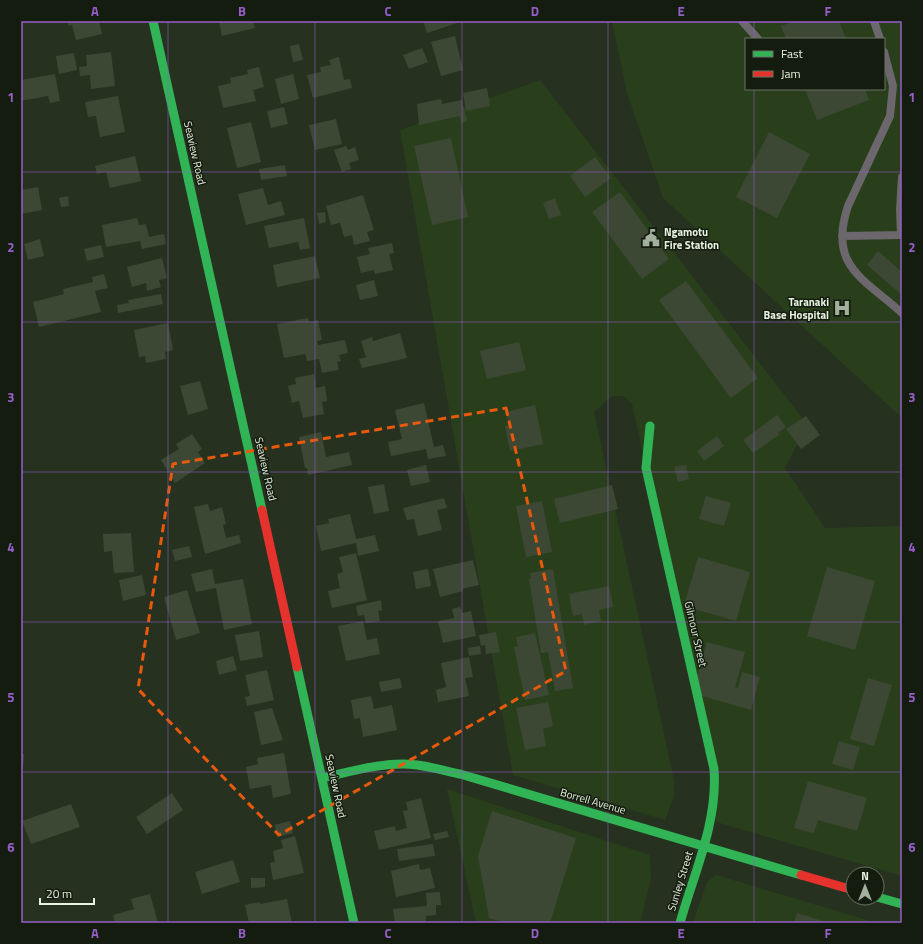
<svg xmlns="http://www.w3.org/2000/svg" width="923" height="944" font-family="'Titillium Web',sans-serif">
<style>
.built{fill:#293f1c;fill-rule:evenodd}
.building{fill:#3c4834}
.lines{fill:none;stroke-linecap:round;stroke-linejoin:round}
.lane{stroke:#6b676c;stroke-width:8}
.fast{stroke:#30b455;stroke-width:9}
.jam{stroke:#e5322d;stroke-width:9}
.marked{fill:none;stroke:#e8590c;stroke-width:3;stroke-dasharray:8 5;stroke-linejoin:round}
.grid{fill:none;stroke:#965ec8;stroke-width:1;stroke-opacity:0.55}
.labels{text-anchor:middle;stroke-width:3;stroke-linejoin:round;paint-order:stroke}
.street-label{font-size:11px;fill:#e7f4e1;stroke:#141c0f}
.poi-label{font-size:11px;font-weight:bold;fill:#e7f4e1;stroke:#141c0f;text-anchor:start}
.neatline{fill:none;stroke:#965ec8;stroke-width:1.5}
.grid-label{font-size:13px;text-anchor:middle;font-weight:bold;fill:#965ec8}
</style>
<rect width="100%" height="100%" fill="#263120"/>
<path class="built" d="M612 21H902V418L663 198 627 93ZM746 39H884V89H746Z
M540 80 807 424 785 468 825 528 902 526V876L716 822 710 755 632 404 624 396H612L594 412 674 780V796L665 820 513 775 400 130Z
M447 789 650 855 651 878 640 923H476Z
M716 875 877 923H693L707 882Z"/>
<path class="building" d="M67 21H99L102 34 76 40 72 25 69 26Z
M219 21H253L255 28 222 36Z
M423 21H463L427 33Z
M795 21H839L846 39H786L781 26Z
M455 36 463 70 441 76 431 42Z
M299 44 303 60 293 62 290 46Z
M422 48 428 62 409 69 403 55Z
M111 52 115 86 91 89 90 75 80 76 79 67 87 66 86 55Z
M74 53 77 70 59 74 56 56Z
M339 57 344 80 350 79 352 88 313 98 307 75 321 72 320 67 331 65 329 60Z
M259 67 264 87 253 90 256 101 223 108 218 86 231 83 230 78 248 74 247 70Z
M55 74 60 101 50 103 48 96 21 101V80Z
M293 74 299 99 281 104 275 79Z
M487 88 490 106 466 111 463 93Z
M805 89H865L869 100 817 120Z
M118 96 125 132 100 137 96 116 88 117 85 102Z
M441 99 442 104 462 100 467 121 461 123 460 116 419 125 417 104Z
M284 107 288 124 271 128 267 111Z
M336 119 342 144 315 150 309 125Z
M251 122 261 162 237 168 227 128Z
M769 132 810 154 777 218 736 197Z
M451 138 468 217 432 225 414 146Z
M346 146 348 150 355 147 359 160 349 163 351 169 342 172 334 150Z
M135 156 141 181 110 188 106 172 97 174 95 166Z
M595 157 611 178 585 197 570 176Z
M285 165 287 176 261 180 259 169Z
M38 187 42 210 21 214V190Z
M263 188 268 205 281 201 285 215 246 225 238 194Z
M620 192 669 259 642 279 592 212Z
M363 195 374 230 367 232 370 241 354 245 352 235 344 237 340 223 331 225 326 206Z
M68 196 69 206 61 207 59 198Z
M555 198 561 215 549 219 543 203Z
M325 212 326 222 319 224 317 213Z
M137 218 139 225 146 224 149 237 164 234 166 244 142 249 140 241 106 247 102 225Z
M304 218 310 248 300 250 298 242 269 248 264 226Z
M40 239 44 256 28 260 24 244Z
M392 243 394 253 389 254 393 270 375 274 374 270 361 273 357 257 370 254 368 248Z
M101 245 104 257 87 261 84 249Z
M878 251 902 272V295L867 265Z
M315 256 320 278 277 287 273 265Z
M162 258 167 278 159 280 161 287 147 291 146 283 132 287 127 267Z
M104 274 108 288 95 291 101 312 39 327 33 302 64 294 63 289 93 282 92 277Z
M374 280 378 296 360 300 356 285Z
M686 281 758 378 731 398 659 300Z
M161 294 163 304 118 313 117 305 129 303 128 300Z
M308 318 309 322 318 320 322 340 317 341 318 345 345 340 348 353 339 355 341 361 337 362 339 370 322 373 319 359 307 361 305 354 284 358 277 324Z
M168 323 173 350 165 352 166 359 146 363 145 356 139 357 134 330Z
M400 333 407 358 362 368 359 359 366 357 361 341 372 337 373 341Z
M519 342 526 370 487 379 480 351Z
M314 374 316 388 325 386 327 401 322 402 324 414 303 418 299 401 292 403 288 386 296 384 295 378Z
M200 381 208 409 188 415 180 386Z
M424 403 434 447 443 445 446 456 428 459 426 449 391 456 388 442 402 439 395 410Z
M535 405 543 444 510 451 505 426 509 425 506 412Z
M777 415 786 427 778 433 779 435 753 453 743 440Z
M806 416 820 435 801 449 786 429Z
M321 432 326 457 349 452 352 465 308 475 307 468H305L299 437Z
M192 434 202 449 198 452 205 463 175 483 161 460 179 449 176 444Z
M717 436 724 446 704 461 697 451Z
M426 465 430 482 411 486 407 470Z
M686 465 689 479 678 482 674 467Z
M384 484 389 511 374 514 368 487Z
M612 485 618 509 560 523 554 499Z
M706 496 731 503 724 526 699 519Z
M444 498 447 508 437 510 442 530 418 536 414 519 407 520 403 508Z
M542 501 552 552 526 557 516 506Z
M208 504 210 511 222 507 226 524 223 525 226 538 239 535 241 543 205 554 194 507Z
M350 514 356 539 375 535 379 551 358 556 356 543 321 551 316 526 329 523 328 519Z
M131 533 134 572 114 573 112 551 104 552 103 534Z
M189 546 192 557 175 561 172 550Z
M356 553 367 600 332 608 328 591 340 588 337 574 343 572 339 557Z
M698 557 750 572 736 621 684 606Z
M473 560 479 585 462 589 463 591 440 597 433 569Z
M827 567 875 581 855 650 807 636Z
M212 569 215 584 243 579 252 624 224 630 216 588 196 592 191 574Z
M428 569 431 586 416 589 413 572Z
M553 569 573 688 555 691 548 652 541 653 529 579H531L530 573Z
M142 575 146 595 123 601 119 580Z
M609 586 613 607 599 610 601 621 584 625 582 614 573 616 569 594Z
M187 590 200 633 176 640 164 597Z
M381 600 382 610 378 611 380 621 366 623 364 615 358 616 356 606Z
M460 607 462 613 471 611 476 636 443 643 438 621 454 618 452 609Z
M363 621 367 640 377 638 380 654 346 661 338 626Z
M259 631 263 657 240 661 235 635Z
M496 632 500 652 486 654 485 645 481 646 479 635Z
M535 633 549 695 525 700 514 647 518 646 516 637Z
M707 642 745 652 735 687 738 688 742 672 760 677 751 710 699 695 697 676Z
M480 646 481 654 469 656 468 648Z
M233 656 237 670 219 675 216 661Z
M469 657 473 677 465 678 469 696 438 702 436 690 446 687 441 663Z
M267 670 274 700 247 706 245 697 250 696 245 675Z
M400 678 402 688 381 692 379 682Z
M868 678 892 685 874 746 850 739Z
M371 696 374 709 392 705 397 730 363 737 360 718 354 719 351 700Z
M548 702 553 726 543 729 546 746 525 750 516 708Z
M272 708 283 740 261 745 254 712Z
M839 741 860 747 853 770 832 764Z
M284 753 291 794 273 798 271 785 250 789 246 767 258 764 257 758Z
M21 754H24L23 768H21Z
M808 781 867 798 857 831 818 820 814 833 794 828Z
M172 793 183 810 147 834 136 817Z
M421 798 431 838 379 850 374 831 395 826 396 831 407 828 403 811 408 810 406 802Z
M71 804 80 827 31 844 22 821Z
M492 811 576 838 550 923H506L489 918 478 856Z
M290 821 293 833 277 837 275 825Z
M447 831 449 837 435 840 433 834Z
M295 836 304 873 273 880 270 863 275 862 273 851 283 848 281 840Z
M433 844 435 856 399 861 397 849Z
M233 860 240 882 202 894 195 872Z
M419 864 420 870 430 868 435 888 396 897 391 871Z
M251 878H265V887L251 888Z
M440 892 441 905H436V915L426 916V923H395L393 909 427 906 426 893Z
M150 894 158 923H115L113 915 134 909 131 899Z
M287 899 292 923H249L245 905 260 902V904Z
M797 913 829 923H794Z"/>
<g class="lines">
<path class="lane" d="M742 21 758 39
M874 21 880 39
M884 52 893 86 890 116 848 206C828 266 863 278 902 313
M901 235 900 210 902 177
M842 236 902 235"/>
<path class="fast" d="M153 21 262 510
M650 426 646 468 714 769C718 822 694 873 680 923
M297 667 354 923
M322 778C353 771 386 761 417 765 432 767 446 771 460 774L801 875
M877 897 902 904"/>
<path class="jam" d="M262 510 297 667
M801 875 853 890"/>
</g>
<path class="marked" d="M506 408 566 671 279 835 138 689 173 464Z"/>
<path class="grid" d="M168 21V923M315 21V923M462 21V923M608 21V923M754 21V39M754 89V923M21 172H902M21 322H902M21 472H902M21 622H902M21 772H902"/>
<defs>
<g id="civic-bare" transform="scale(1.38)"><path d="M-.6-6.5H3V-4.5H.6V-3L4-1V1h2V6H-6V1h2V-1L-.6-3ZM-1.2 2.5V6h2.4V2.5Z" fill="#a3b09d" stroke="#141c0f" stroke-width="2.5" paint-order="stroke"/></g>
<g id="hospital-bare" transform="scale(1.38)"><path d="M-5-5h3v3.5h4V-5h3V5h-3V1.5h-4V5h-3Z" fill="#a3b09d" stroke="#141c0f" stroke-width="2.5" paint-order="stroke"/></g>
</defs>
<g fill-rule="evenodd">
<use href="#civic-bare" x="651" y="238"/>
<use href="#hospital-bare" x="842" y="308"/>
</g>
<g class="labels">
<g class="street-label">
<text transform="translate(195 153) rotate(77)" y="4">Seaview Road</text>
<text transform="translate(266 469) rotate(77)" y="4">Seaview Road</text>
<text transform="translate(696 634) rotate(77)" y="4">Gilmour Street</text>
<text transform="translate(336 786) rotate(78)" y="4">Seaview Road</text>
<text transform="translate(593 801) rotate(16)" y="4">Borrell Avenue</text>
<text transform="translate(680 881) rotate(-73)" y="4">Sunley Street</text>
</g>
<g class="poi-label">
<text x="664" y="236">Ngamotu<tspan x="664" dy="13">Fire Station</tspan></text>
<text x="829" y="306" text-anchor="end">Taranaki<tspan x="829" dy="13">Base Hospital</tspan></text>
</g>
</g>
<rect width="923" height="944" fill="none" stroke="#141c0f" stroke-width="44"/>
<rect x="745" y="38" width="140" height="52" fill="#141c0f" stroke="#687263"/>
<rect x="753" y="51" width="20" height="6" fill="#30b455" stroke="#687263"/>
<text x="781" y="58" font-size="12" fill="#e7f4e1">Fast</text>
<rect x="753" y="71" width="20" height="6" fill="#e5322d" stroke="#687263"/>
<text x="781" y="78" font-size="12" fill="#e7f4e1">Jam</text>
<g transform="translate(865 886)"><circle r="19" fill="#141c0f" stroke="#687263"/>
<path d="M0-3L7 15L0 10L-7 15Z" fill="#a3b09d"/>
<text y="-6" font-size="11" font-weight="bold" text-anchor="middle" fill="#e7f4e1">N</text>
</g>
<path d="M40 898v6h54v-6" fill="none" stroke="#e7f4e1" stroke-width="2"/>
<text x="46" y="898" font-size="12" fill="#e7f4e1" stroke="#141c0f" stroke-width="3" paint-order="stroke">20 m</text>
<rect x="22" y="22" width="879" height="900" class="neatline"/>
<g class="grid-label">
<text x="95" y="16">A</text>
<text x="242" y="16">B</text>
<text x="388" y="16">C</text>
<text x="535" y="16">D</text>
<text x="681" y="16">E</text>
<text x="828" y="16">F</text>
<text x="11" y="102">1</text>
<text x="912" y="102">1</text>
<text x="11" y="252">2</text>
<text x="912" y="252">2</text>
<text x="11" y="402">3</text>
<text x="912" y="402">3</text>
<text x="11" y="552">4</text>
<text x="912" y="552">4</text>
<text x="11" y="702">5</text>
<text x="912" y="702">5</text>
<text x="11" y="852">6</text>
<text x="912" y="852">6</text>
<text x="95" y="938">A</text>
<text x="242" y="938">B</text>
<text x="388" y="938">C</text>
<text x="535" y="938">D</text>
<text x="681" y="938">E</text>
<text x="828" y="938">F</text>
</g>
</svg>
